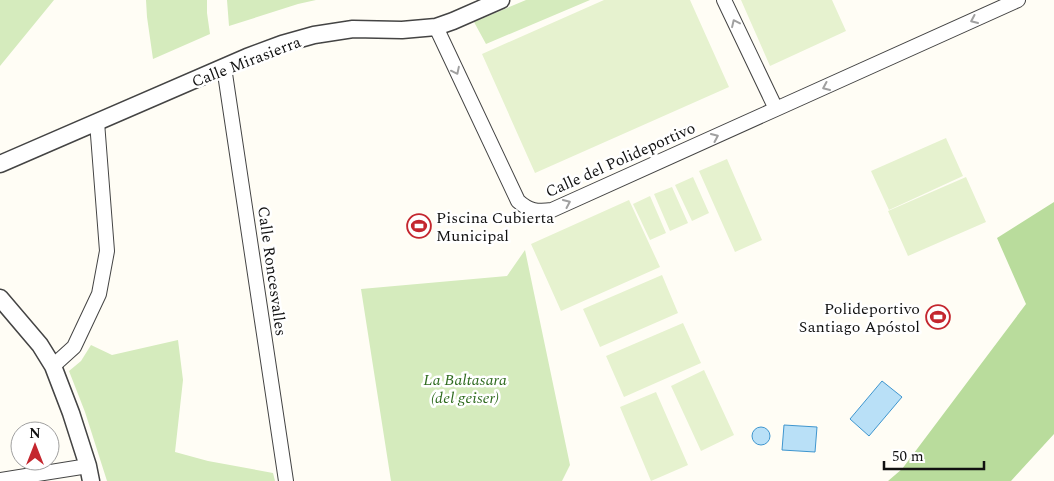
<svg xmlns="http://www.w3.org/2000/svg" width="1054" height="481" font-family="Spectral,serif">
<style>
.green{fill:#d5ebbd}
.forest{fill:#b9dc9c}
.pitch{fill:#e6f2cf}
.water{fill:#b9e0f7;stroke:#3f96cf}
.lines{fill:none;stroke-linecap:round;stroke-linejoin:round}
.minor-casing{stroke:#444;stroke-width:16}
.tertiary-casing{stroke:#444;stroke-width:19}
.minor{stroke:#fff;stroke-width:14}
.tertiary{stroke:#fff;stroke-width:16}
.oneway{stroke:#a0a0a0}
.labels{text-anchor:middle;stroke-width:5;stroke-linejoin:round;paint-order:stroke}
.street-label{font-size:16px;fill:#111;stroke:#fff}
.poi-label{font-size:16px;fill:#111;stroke:#fff;text-anchor:start}
.park-label{font-size:16px;font-style:italic;fill:#2f6b1f;stroke:#fff}
</style>
<rect width="100%" height="100%" fill="#fffdf5"/>
<path class="green" d="M0 0H54L0 66Z
M146 0H207V13L210 34 153 59 147 17Z
M227 0H316L298 4 229 26Z
M526 0H590L486 44 474 22Z
M525 250 570 465 562 481H391L361 289 507 276Z
M178 340 183 380 175 452 208 461 273 473 275 481H107L85 412 69 371 81 361 91 345 112 355Z"/>
<path class="forest" d="M1054 202V434L1011 481H888L902 469 1026 304 997 238Z"/>
<path class="pitch" d="M604 0H690L729 87 535 173 482 54Z
M741 0H832L846 31 770 66Z
M946 138 963 176 889 210 871 171Z
M727 159 762 240 735 252 699 171Z
M693 177 709 213 692 221 675 185Z
M966 177 986 222 908 256 888 211Z
M672 187 688 223 670 231 654 194Z
M650 196 666 233 650 240 633 204Z
M629 200 660 267 561 311 531 244Z
M662 275 678 313 600 347 583 309Z
M683 323 701 363 624 397 606 356Z
M704 370 734 435 701 451 671 386Z
M656 392 688 465 651 481 620 407Z"/>
<path class="water" d="M882 381 902 397 869 436 850 419Z
M784 425 817 427 815 452 782 450Z
M752 436a9 9 0 1 1 18 0a9 9 0 1 1-18 0Z"/>
<g class="lines">
<g class="minor-casing">
<path id="minor" d="M436 27 518 201C529 211 537 212 552 210L776 109 724 0
M224 67 286 481
M776 109 1018 0
M53 366 74 347 99 294 107 251 97 122
M0 480 88 466"/>
</g>
<g class="tertiary-casing">
<path id="tertiary" d="M0 164 247 57 282 44 314 35 353 29 402 30 436 27 453 21 501 0
M0 298 40 345 53 366 71 413 88 466 91 481"/>
</g>
<use href="#minor" class="minor"/>
<use href="#tertiary" class="tertiary"/>
</g>
<defs><path id="oneway-chevron" d="M-2-3.5L2.5 0L-2 3.5" fill="none" stroke-width="1.6" stroke-linecap="round" stroke-linejoin="round" transform="scale(1.25)"/></defs>
<g class="oneway">
<use href="#oneway-chevron" transform="translate(974 20) rotate(156)"/>
<use href="#oneway-chevron" transform="translate(735 23) rotate(-115)"/>
<use href="#oneway-chevron" transform="translate(456 71) rotate(64)"/>
<use href="#oneway-chevron" transform="translate(826 87) rotate(156)"/>
<use href="#oneway-chevron" transform="translate(715 137) rotate(-24)"/>
<use href="#oneway-chevron" transform="translate(567 203) rotate(-24)"/>
</g>
<defs>
<g id="stadium-ring" transform="scale(1.25)"><circle r="9.5" fill="#fff" stroke="#c4262e" stroke-width="1.5"/><path d="M0-5a6.5 5 0 1 0 0 10a6.5 5 0 1 0 0-10ZM-3.5-1.8h7v3.6h-7Z" fill="#c4262e"/></g>
</defs>
<g fill-rule="evenodd">
<use href="#stadium-ring" x="419" y="226"/>
<use href="#stadium-ring" x="938" y="317"/>
</g>
<g class="labels">
<g class="street-label">
<text transform="translate(246 61) rotate(-21)" y="6">Calle Mirasierra</text>
<text transform="translate(620 159) rotate(-24)" y="6">Calle del Polideportivo</text>
<text transform="translate(273 271) rotate(82)" y="6">Calle Roncesvalles</text>
</g>
<g class="poi-label">
<text x="436" y="223">Piscina Cubierta<tspan x="436" dy="18">Municipal</tspan></text>
<text x="920" y="314" text-anchor="end">Polideportivo<tspan x="920" dy="18">Santiago Apóstol</tspan></text>
</g>
<g class="park-label">
<text x="465" y="385">La Baltasara<tspan x="465" dy="18">(del geiser)</tspan></text>
</g>
</g>
<g transform="translate(35 446)"><circle r="24" fill="#ffffff" stroke="#a0a0a0"/>
<path d="M0-4L9 19L0 12L-9 19Z" fill="#c4262e"/>
<text y="-8" font-size="14" font-weight="bold" text-anchor="middle" fill="#111111">N</text>
</g>
<path d="M884 461v8h100v-8" fill="none" stroke="#111111" stroke-width="2.5"/>
<text x="892" y="461" font-size="15" fill="#111111" stroke="#ffffff" stroke-width="4" paint-order="stroke">50 m</text>
</svg>
